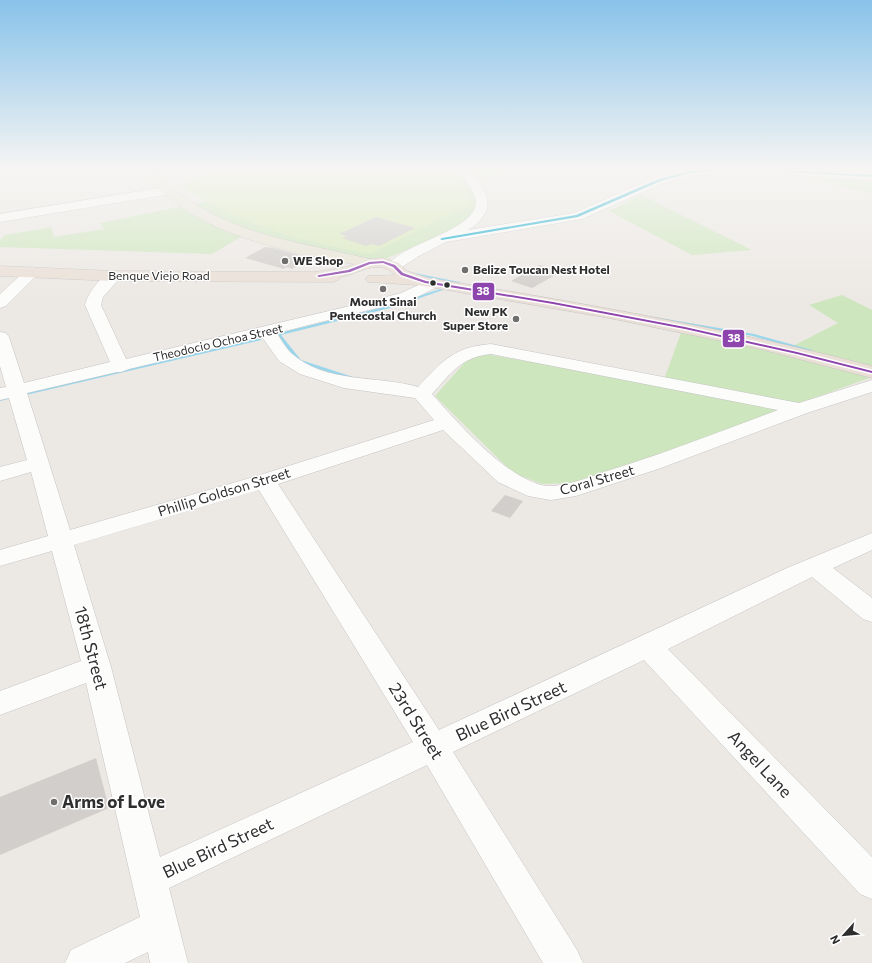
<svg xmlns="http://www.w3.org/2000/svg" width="872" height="963" font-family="Commissioner,sans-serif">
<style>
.green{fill:#cee6be}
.pitch{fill:#d9eabb}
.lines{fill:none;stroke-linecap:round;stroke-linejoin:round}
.stream{fill:#99d6ec;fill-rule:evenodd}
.building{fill:#d1cecb}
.minor-casing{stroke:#c5c4c5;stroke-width:1}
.major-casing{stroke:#c6c5c4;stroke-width:1}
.highway-casing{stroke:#c6c5c4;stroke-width:1}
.minor{fill:#fcfcfb;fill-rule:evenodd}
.major{fill:#e8e4d6;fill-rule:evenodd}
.highway{fill:#eadfd6;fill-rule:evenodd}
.bus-1-casing{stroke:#fff;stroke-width:3}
.bus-2-casing{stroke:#fff;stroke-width:3}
.bus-1{fill:#00a9ce;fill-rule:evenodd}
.bus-2{fill:#8e44ad;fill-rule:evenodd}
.poi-dot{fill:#706f6e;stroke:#fff;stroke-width:1.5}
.bus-dot{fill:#2e2e2e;stroke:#fff;stroke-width:1.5}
.labels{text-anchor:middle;stroke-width:3;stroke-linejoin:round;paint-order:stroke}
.far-poi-label{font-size:12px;font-weight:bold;fill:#2e2e2e;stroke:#fff;text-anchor:start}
.far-street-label{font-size:12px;fill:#2e2e2e;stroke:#fff}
.street-label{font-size:14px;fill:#2e2e2e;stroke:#fff}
.near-street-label{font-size:17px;fill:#2e2e2e;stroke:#fff}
.near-poi-label{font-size:17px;font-weight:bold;fill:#2e2e2e;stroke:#fff;text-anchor:start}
.line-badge{stroke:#fff;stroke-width:1.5}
.badge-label{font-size:11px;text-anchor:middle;font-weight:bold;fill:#fff}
</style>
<rect width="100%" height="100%" fill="#ece8e4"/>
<path class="green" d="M454 168H501L505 175 472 180 485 209 422 253 409 249 387 258 369 259 244 235 212 254 0 247V240L5 235 51 227 54 237 104 229 100 223 207 201C257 231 314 242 370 254L471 199Z
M784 168H872V194L793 174Z
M641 195 752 250 692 255 609 211Z
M842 295 872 310V368L793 346 838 323 809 305Z
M682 330 872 375V377L604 474 572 483 542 484 513 473 435 396 474 352 662 385Z"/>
<path class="pitch" d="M214 168H454L467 191 471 199 470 205 370 254 296 238 228 214 181 187 213 170Z"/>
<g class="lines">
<path class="stream" d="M410 272 459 282 461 283 459 284 411 274 409 273Z
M440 289 443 290 394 307 281 335 301 360 353 377V379H349L297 362 278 336 275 335V334L392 305Z
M654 317 754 334 812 350V351L810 352H808L753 336 655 319H654Z
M259 338 261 339V340L0 401V399Z"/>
</g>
<path class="building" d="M376 217 415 228 379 246 371 244 366 246 342 238 347 236 339 234Z
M265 247 273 248 312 258 292 269 286 267 284 269 245 258Z
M540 265 561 272 532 288 511 281Z
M505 495 523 501 510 518 491 511Z
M96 758 109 808 0 855V797Z"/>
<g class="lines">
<g class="minor-casing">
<path id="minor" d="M456 168H468C487 191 500 210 468 230L574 213 656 177 691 168H792L872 172V180L742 171 691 176 664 183 582 219 446 242 419 256 399 269H389L387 266C402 243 475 231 476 203 476 190 463 178 456 168Z
M166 187 170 188 172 191 170 194 0 222V214Z
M32 267 37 269 40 272 6 306 0 308V294L27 269Z
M114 271 119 273 122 276 103 297 101 305 126 359 371 301 401 293 434 278 439 280 442 283 439 286 413 299 277 333C281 340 286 348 291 353 325 384 378 375 418 387 442 361 454 347 491 344L799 403 872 380V392L807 413 661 468 576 496 551 500 528 496 498 482 443 430 278 484 439 730 787 568 872 533V550L833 568 872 598V622L863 619 812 577 668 649 872 857V899L860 894 644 660 453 752 577 950 583 963H543L427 765 169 888 188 963H150L148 952 125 963H65L71 950 140 917 86 683 0 715V691L81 661 52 551 0 566V550L48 536 31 472 0 481V467L27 460 9 398 0 400V388L6 387 0 366V332L6 333 9 337 24 383 110 362 85 305C88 293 101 275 114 271ZM262 337 279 361 300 374 344 388 415 398 434 420 257 476 70 530 27 393 117 372H121L129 369ZM491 354 778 410C725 430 673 450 620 467 602 472 583 481 565 484 557 486 548 487 541 485 502 474 459 424 432 394 451 373 461 357 491 354ZM259 490 413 742 160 857 111 667 74 545Z"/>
</g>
<g class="major-casing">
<path id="major" d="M137 168H149C220 236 285 238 374 260L376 263 374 266 369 267C296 253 216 241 159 190 151 183 143 176 137 168Z"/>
</g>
<g class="highway-casing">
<path id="highway" d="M383 258 399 263 407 271 428 278C577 302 726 328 872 366V378L760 349 609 318 418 285 368 282 365 279 368 276 395 275C378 258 361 273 341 277L338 280 333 282 114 281 0 276V266L114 271 315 272 346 267 369 259Z"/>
</g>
<use href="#minor" class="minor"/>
<use href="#major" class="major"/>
<use href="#highway" class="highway"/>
<g class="bus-1-casing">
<path id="bus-1" d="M737 168 872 175V177L742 169 691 173 661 181 578 217 442 240 440 239 442 238 576 215 659 179 691 171Z"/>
</g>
<g class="bus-2-casing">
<path id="bus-2" d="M383 261 395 265 403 273 426 281 553 302 685 327 797 352 872 371V373L797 354 685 329 553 304 425 283 401 275 393 267 383 263 370 264 350 272 319 277 317 276 319 275 348 270 369 262Z"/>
</g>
<use href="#bus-1" class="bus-1"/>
<use href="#bus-2" class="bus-2"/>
</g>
<linearGradient id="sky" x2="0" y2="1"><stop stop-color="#88c2ea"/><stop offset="0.56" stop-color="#f6f5f3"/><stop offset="1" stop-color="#f6f5f3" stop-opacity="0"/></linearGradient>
<rect width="872" height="302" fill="url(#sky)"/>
<g class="poi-dot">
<circle cx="285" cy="261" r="4"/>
<circle cx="465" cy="270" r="4"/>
<circle cx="383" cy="289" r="4"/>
<circle cx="516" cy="319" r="4"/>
<circle cx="54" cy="802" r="4"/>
</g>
<g class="bus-dot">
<circle cx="433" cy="283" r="3.5"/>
<circle cx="447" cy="285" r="3.5"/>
</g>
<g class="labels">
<g class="far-poi-label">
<text x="293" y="265">WE Shop</text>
<text x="473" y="274">Belize Toucan Nest Hotel</text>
<text x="383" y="306" text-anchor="middle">Mount Sinai<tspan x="383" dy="14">Pentecostal Church</tspan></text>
<text x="508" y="316" text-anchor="end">New PK<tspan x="508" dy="14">Super Store</tspan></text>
</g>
<g class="far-street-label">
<text x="159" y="280">Benque Viejo Road</text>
<text transform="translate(218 343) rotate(-13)" y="4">Theodocio Ochoa Street</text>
</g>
<g class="street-label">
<text transform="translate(597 480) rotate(-16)" y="5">Coral Street</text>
<text transform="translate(224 492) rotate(-17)" y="5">Phillip Goldson Street</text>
</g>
<g class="near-street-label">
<text transform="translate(91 648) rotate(75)" y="6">18th Street</text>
<text transform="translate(511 711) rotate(-25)" y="6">Blue Bird Street</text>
<text transform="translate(416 721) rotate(58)" y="6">23rd Street</text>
<text transform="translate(760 764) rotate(47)" y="6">Angel Lane</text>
<text transform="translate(218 848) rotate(-25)" y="6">Blue Bird Street</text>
</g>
<g class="near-poi-label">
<text x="62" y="808">Arms of Love</text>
</g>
</g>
<g class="line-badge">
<rect x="472" y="282" width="23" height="19" rx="4" fill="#8e44ad"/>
<rect x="722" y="329" width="23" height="19" rx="4" fill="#8e44ad"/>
</g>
<g class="badge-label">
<text x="483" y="295">38</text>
<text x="734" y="342">38</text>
</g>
<g transform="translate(844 935) rotate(243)" stroke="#ffffff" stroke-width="3" paint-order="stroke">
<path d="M0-3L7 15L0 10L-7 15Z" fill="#2e2e2e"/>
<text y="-6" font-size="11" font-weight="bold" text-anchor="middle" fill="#2e2e2e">N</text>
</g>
</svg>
